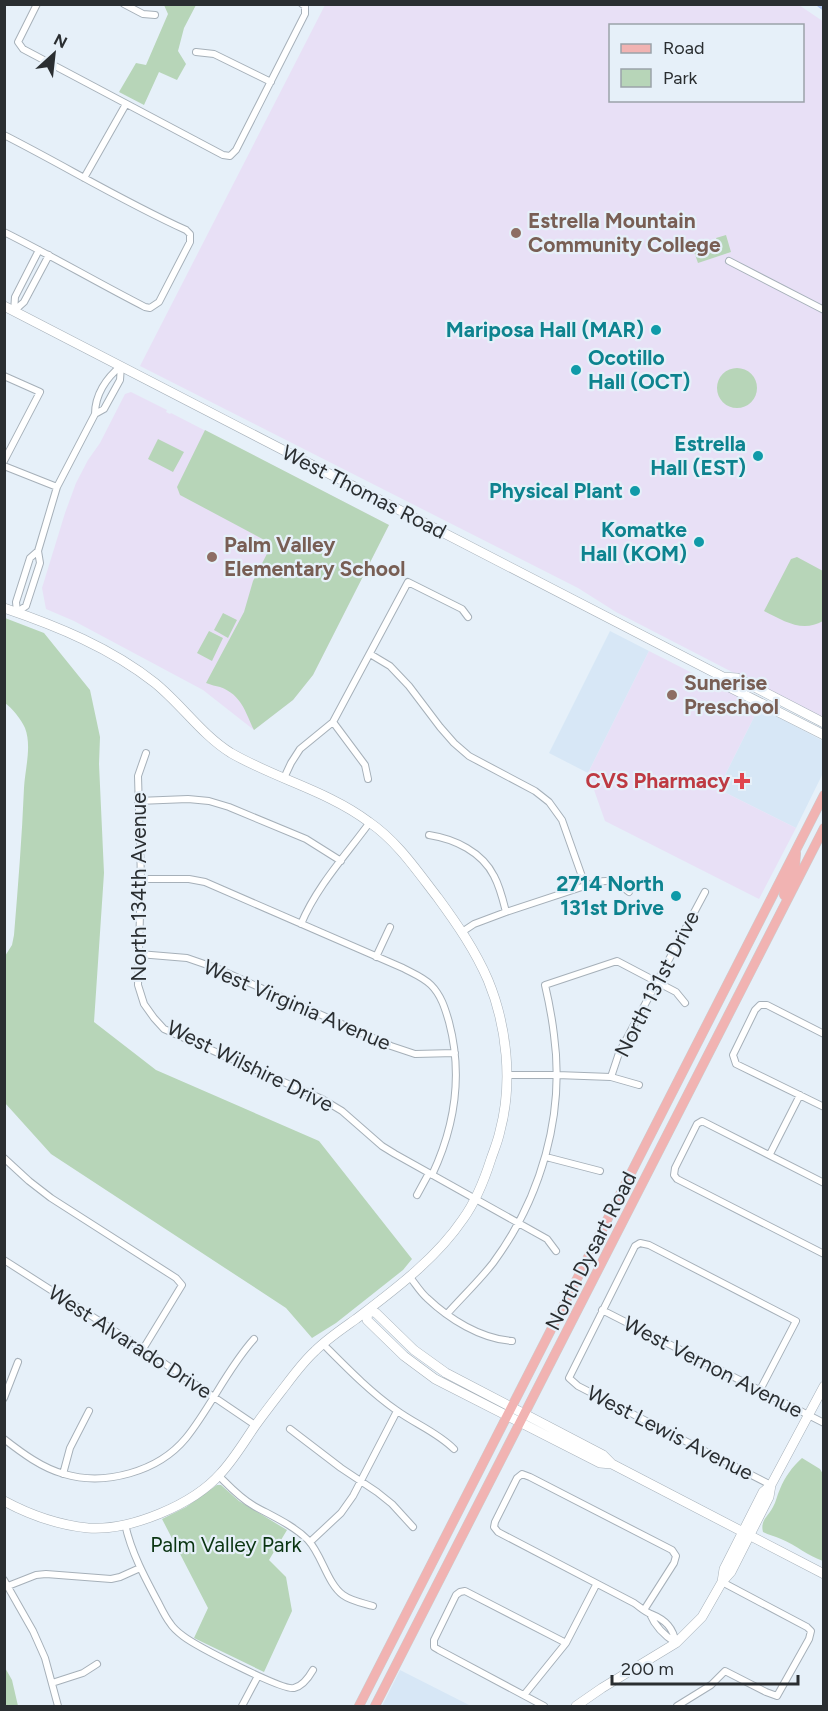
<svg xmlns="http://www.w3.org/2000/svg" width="828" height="1711" font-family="Figtree,sans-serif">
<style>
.built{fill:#d7e7f6}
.education{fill:#e8e0f6;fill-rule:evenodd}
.green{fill:#b7d5b8}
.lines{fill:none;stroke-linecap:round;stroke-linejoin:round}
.canal{stroke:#b1c7f1;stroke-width:7}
.street-casing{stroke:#a6b0b9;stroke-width:8}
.secondary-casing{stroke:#a6b0b9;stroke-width:10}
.primary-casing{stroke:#cccdce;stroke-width:10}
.street{stroke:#fff;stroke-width:6}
.secondary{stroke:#fff;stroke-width:9}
.primary{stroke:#f1b3b2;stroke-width:9}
.education-dot{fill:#8d6e63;stroke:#e6f0f9;stroke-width:2}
.culture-dot{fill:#0f9aa8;stroke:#e6f0f9;stroke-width:2}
.health-dot{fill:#e0444e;stroke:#e6f0f9;stroke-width:2}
.labels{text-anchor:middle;stroke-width:4.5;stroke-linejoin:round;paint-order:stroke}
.education-label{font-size:21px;font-weight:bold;fill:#785e54;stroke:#e6f0f9;text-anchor:start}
.culture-label{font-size:21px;font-weight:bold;fill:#0d838f;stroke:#e6f0f9;text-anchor:end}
.street-label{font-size:21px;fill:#2a2e31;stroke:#e6f0f9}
.health-label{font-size:21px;font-weight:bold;fill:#be3a42;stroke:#e6f0f9;text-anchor:end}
.park-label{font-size:21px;fill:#0a3411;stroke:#e6f0f9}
</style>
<rect width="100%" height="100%" fill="#e6f0f9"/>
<path class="built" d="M610 631 649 651 588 773 549 753Z
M759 707 823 741V773L796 828 718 789Z
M400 1670 471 1706H382Z"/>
<path class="education" d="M325 5H799L824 22 823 719 616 612 578 588 140 366ZM610 26H802V100H610Z
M131 392 167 410 166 412 170 414 171 413 389 525 313 675 293 700 254 730 203 690 74 621 46 609 42 588 65 513 76 483 88 460 100 443 125 394Z
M649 651 759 707 718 789 796 828 759 899 605 821 588 773Z"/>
<path class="green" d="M164 5H196L184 28 178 51 186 64 177 80 159 72 144 105 119 92 136 63 146 65 168 14Z
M726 235 731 252 698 263 692 246 705 242 706 246 717 242 716 238Z
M717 388a20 20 0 1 1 40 0a20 20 0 1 1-40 0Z
M205 430 389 525 313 675 293 700 254 730C245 712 242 695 220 687 216 686 211 685 206 683L244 612 253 581 272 544 180 495 177 487Z
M158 439 184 452 173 472 148 459Z
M797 557 823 571V621C802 633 784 621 764 611L791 559Z
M223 613 237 620 228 638 214 630Z
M5 618 44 633 90 690 100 737 99 764 104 873 94 1022 156 1070 319 1141 412 1259 403 1270 336 1323 312 1338 286 1308 51 1154 5 1103V956L12 945 14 935C18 886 22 837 24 788 25 769 32 746 25 728 21 719 12 708 5 703Z
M209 631 223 638 212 661 197 653Z
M802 1458 820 1469 823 1474V1561C808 1556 796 1545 781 1539 774 1536 769 1535 763 1532 760 1520 768 1517 773 1507 776 1502 777 1495 780 1489 785 1477 792 1467 802 1458Z
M217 1485H221L239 1501 287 1530 269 1560 286 1577 292 1611 264 1672 194 1638 208 1608 162 1519 186 1507Z
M4 1666 12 1680 18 1706H5Z"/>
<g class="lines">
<path class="canal" d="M820 4 824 7"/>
<g class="street-casing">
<path id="street" d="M37 4 18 42 23 49 223 155 230 156 236 150 305 14V6L302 4
M124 4 143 14 155 15
M196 52 214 54 271 82
M4 135C65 166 124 202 186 230L190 234V242L159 302 150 308 145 307C98 283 52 256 4 232
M84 178 126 104
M729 261 824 310
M14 311 15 297 39 250
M14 311 24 302 49 255
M4 376 40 392 4 461
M95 414 104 409 120 380 121 366
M4 466 57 487
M38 551 30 558 16 602 17 612 26 606 40 563 38 551 57 487 95 414C95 395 106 378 121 366
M370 654 390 666 409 686 440 727 454 743 469 756 535 791 549 802 562 820 585 885
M333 722 365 765 368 779
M146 753 138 776 141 879 138 985 144 1004 154 1018 164 1029 322 1099 342 1111 382 1146 395 1154 547 1239 556 1251
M284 778 291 763 300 749 333 722 408 582 462 609 468 617
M138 801 188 799 209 801 229 807 306 839 341 861
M429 835C455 839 482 852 494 876 500 887 503 900 506 912
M141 879H189L205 882 403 968C412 973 423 977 431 985 441 995 445 1008 449 1022 463 1075 455 1126 432 1175
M301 924C317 886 346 855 370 822
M462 932 474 924 506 912 597 882C613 879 617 882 629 892
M139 954 187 958 216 968 391 1046 415 1054 455 1053
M376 957 390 927
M824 1034 767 1005H760L755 1010 733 1055 736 1064 824 1107
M507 1075H557L611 1077 639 1085
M611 1077 619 1053 705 892
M770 1154 800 1095
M546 1157 600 1171
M4 1158 29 1181 51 1198 176 1278 182 1285 143 1349
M824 1183 702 1121 697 1124 675 1168 674 1175 677 1179 824 1254
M417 1195 429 1173
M4 1260 143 1349 255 1425
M409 1276C415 1283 420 1292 427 1298 449 1319 481 1339 512 1341
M602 1310 824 1423
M447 1314C462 1297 479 1281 493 1263 541 1198 565 1115 554 1035 552 1018 549 1002 545 985L617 961 676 992 685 1003
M323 1344C346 1367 369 1391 396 1410 415 1424 437 1432 454 1449
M760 1390 796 1321 649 1245 640 1243 635 1246 569 1378 578 1386 771 1485
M4 1398 18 1362
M290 1429 341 1468 377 1492 392 1504 413 1527
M4 1439C22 1453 42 1468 64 1474 105 1486 158 1472 186 1438 211 1407 227 1369 254 1339
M63 1474 70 1448 89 1411
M219 1476C230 1487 240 1498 254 1506 272 1516 293 1525 308 1540 322 1555 327 1583 343 1595 351 1601 363 1603 373 1606
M125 1524C131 1552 145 1578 159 1604 162 1610 166 1618 170 1623 173 1628 179 1633 183 1636 196 1646 283 1691 294 1688 303 1686 309 1677 313 1670
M310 1542 341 1513 353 1496 397 1411
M4 1580 33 1631 45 1658 58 1706
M8 1586 36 1575 46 1574 111 1579 120 1577 140 1568
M644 1610 674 1563 676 1556 672 1550 530 1477 522 1474 517 1478 495 1522 494 1527 498 1532 634 1603C640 1607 645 1612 651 1614 666 1620 673 1628 676 1643
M650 1614C655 1626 665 1636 676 1643
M52 1683 83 1673 97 1664
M524 1695 566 1643 596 1585
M242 1706 258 1676
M544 1706 439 1650 434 1647V1640L456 1595 460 1592 465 1591 566 1643
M677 1706 711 1685 725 1671 766 1692 777 1696 809 1639 811 1631 807 1627 722 1582"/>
</g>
<g class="secondary-casing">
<path id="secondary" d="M4 306 723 677 737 678 824 723
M4 608C57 626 111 648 155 683 182 705 202 735 231 753 276 779 328 791 369 822 398 842 417 871 438 898 457 924 475 950 488 980 507 1026 513 1083 500 1131 498 1141 494 1150 491 1159 484 1181 476 1201 463 1219 436 1259 394 1290 356 1319 342 1329 327 1339 315 1351 304 1361 295 1373 286 1385 276 1398 265 1412 255 1426 244 1442 234 1459 221 1473 193 1505 130 1531 88 1528 58 1525 30 1515 4 1501
M723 677 731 688 824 735
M612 1464 600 1463 435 1379 404 1356 367 1320 368 1310 376 1313 414 1350 446 1373 603 1455 612 1464 824 1574
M722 1582 724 1569 763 1492 771 1485
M576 1706 602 1688 676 1643 702 1617 722 1582 731 1572 769 1497 771 1485 824 1386"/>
</g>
<g class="primary-casing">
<path id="primary" d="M787 898 784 895 785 886 795 866 796 853
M359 1706 824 795
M375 1706 824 828"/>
</g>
<use href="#street" class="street"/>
<use href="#secondary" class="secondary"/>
<use href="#primary" class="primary"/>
</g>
<g class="education-dot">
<circle cx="516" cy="233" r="6"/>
<circle cx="212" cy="557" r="6"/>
<circle cx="672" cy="695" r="6"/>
</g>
<g class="culture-dot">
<circle cx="656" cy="330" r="6"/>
<circle cx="576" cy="370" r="6"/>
<circle cx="758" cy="456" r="6"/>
<circle cx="635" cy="491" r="6"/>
<circle cx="699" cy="542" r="6"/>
<circle cx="676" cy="896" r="6"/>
</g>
<path class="health-dot" d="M739 772h6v6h6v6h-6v6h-6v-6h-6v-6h6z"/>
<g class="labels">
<g class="education-label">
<text x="528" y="228">Estrella Mountain<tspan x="528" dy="24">Community College</tspan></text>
<text x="224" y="552">Palm Valley<tspan x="224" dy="24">Elementary School</tspan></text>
<text x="684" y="690">Sunerise<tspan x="684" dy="24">Preschool</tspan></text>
</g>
<g class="culture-label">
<text x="644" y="337">Mariposa Hall (MAR)</text>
<text x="588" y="365" text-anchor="start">Ocotillo<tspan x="588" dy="24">Hall (OCT)</tspan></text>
<text x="746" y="451">Estrella<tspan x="746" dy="24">Hall (EST)</tspan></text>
<text x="623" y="498">Physical Plant</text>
<text x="687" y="537">Komatke<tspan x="687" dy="24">Hall (KOM)</tspan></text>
<text x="664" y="891">2714 North<tspan x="664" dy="24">131st Drive</tspan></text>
</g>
<g class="street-label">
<text transform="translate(364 492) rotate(27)" y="7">West Thomas Road</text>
<text transform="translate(139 887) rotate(-90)" y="7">North 134th Avenue</text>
<text transform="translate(657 984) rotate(-63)" y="7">North 131st Drive</text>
<text transform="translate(297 1005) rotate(23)" y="7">West Virginia Avenue</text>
<text transform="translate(250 1066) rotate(26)" y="7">West Wilshire Drive</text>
<text transform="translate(591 1251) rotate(-63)" y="7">North Dysart Road</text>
<text transform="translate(130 1342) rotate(33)" y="7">West Alvarado Drive</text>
<text transform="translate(713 1367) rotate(27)" y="7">West Vernon Avenue</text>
<text transform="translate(670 1433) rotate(27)" y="7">West Lewis Avenue</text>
</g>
<g class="health-label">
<text x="730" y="788">CVS Pharmacy</text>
</g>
<g class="park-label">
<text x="226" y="1552">Palm Valley Park</text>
</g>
</g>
<rect width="828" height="1711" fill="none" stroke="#2a2e31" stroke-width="12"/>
<rect x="609" y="24" width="195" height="78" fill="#e6f0f9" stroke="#9ba2a9" stroke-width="1.5"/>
<rect x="621" y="44" width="30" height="9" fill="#f1b3b2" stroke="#9ba2a9" stroke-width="1.5"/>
<text x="663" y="54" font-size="18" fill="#2a2e31">Road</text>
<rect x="621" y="69" width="30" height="18" fill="#b7d5b8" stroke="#9ba2a9" stroke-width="1.5"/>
<text x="663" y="84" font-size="18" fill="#2a2e31">Park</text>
<g transform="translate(54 54) rotate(27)" stroke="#e6f0f9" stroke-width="4.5" paint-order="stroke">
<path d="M0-4.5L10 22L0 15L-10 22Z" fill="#2a2e31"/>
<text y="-9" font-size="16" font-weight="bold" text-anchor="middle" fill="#2a2e31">N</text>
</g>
<path d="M612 1675v9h186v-9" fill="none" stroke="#2a2e31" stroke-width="3"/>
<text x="621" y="1675" font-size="18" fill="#2a2e31" stroke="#e6f0f9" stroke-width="4.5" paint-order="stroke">200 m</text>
</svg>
